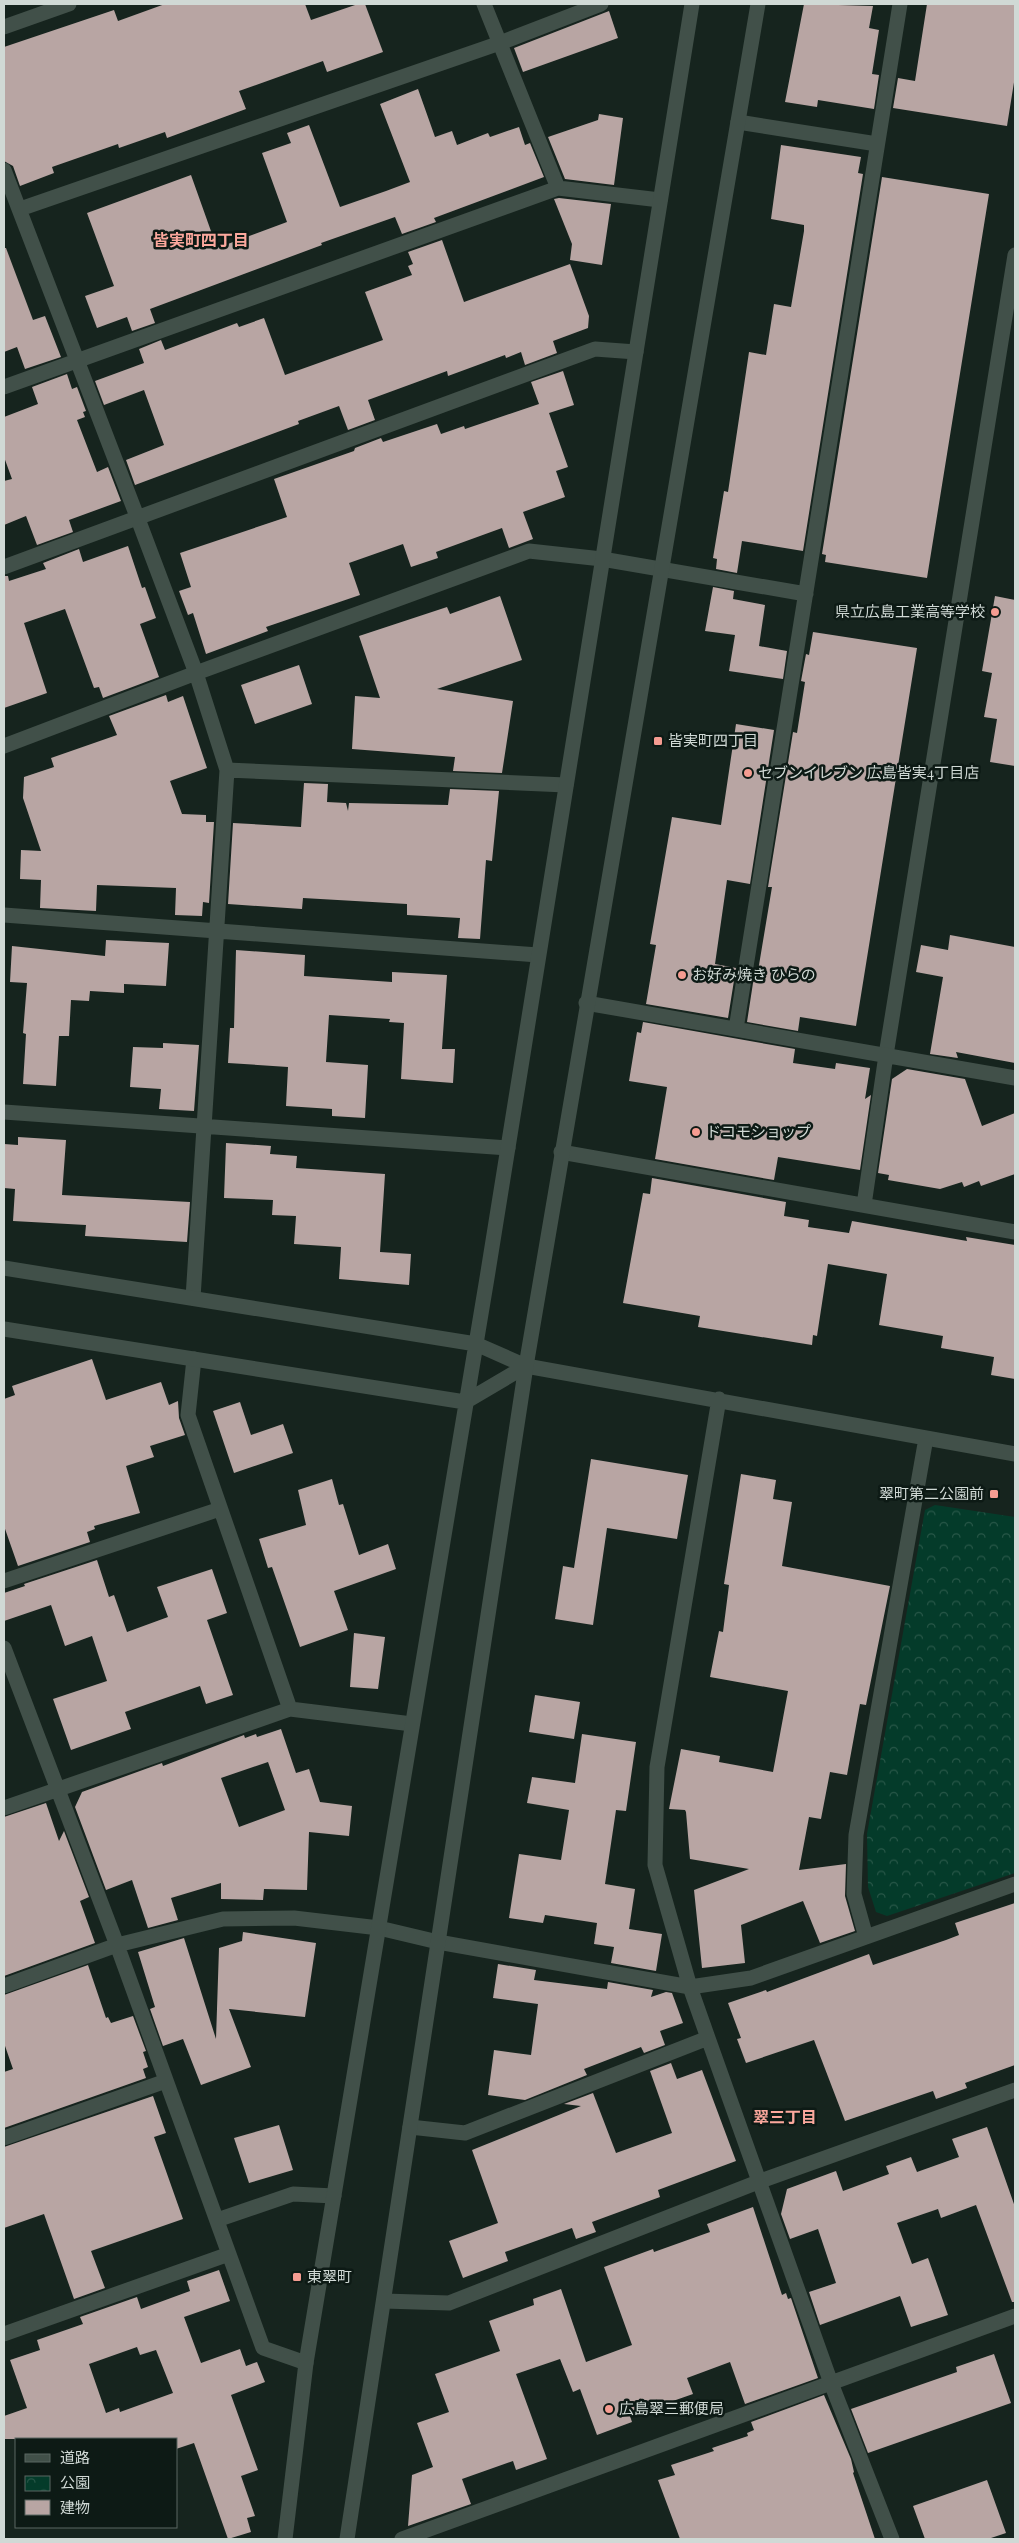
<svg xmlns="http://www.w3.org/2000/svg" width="1019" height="2543" font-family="'Playfair Display','Noto Sans JP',serif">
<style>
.park{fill:url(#park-crowns)}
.building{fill:#b8a5a3;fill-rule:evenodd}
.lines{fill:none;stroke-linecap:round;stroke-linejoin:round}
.lane{stroke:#415049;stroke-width:15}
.street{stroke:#415049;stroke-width:15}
.secondary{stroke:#415049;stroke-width:15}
.poi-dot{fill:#f59c91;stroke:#0d1a15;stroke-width:2}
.labels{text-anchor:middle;stroke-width:5;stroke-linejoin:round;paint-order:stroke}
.poi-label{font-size:15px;fill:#d0d9d5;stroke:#0d1a15;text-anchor:start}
.neighbourhood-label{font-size:16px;font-weight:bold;fill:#fba89d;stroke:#0d1a15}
</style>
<defs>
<pattern id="park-crowns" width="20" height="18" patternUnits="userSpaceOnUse" patternTransform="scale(1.25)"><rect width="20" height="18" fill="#043b2a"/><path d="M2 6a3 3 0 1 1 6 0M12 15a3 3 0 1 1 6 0" fill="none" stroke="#285748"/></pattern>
</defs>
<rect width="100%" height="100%" fill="#16241e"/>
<path class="park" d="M935 1505 1015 1517V1873L887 1916 876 1912 868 1887 867 1834 925 1510Z"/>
<path class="building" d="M165 4H305L311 20 358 4H365L383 52 327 72 323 61 239 91 246 109 167 138 165 132 119 148 118 144 52 167 54 173 20 186 13 166 4 161V47L114 10 118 21Z
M804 4 873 6 869 28 879 30 872 74 879 75 874 109 818 100 817 107 785 102Z
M927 4H1015V76L1007 126 893 108 898 78 915 81Z
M609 11 618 38 523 72 514 48Z
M418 89 435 137 452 131 457 145 488 133 490 137 519 127 525 145 530 143 544 177 434 218 436 222 402 234 395 217 321 243 322 245 150 309 155 323 132 331 127 317 97 328 85 296 114 286 87 213 191 175 217 248 287 222 262 153 291 143 287 133 309 125 340 207 386 191 410 182 380 104Z
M599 114 623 118 614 185 565 179 548 137 598 120Z
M781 145 861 157 858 173 863 174 803 551 742 541 737 573 716 569 717 559 713 558 724 491 728 492 749 352 766 355 774 304 791 307 804 231V225L771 219Z
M882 177 989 194 927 578 825 562 826 555 822 554Z
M559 198 611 204 602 265 570 260 572 244 554 199Z
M442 240 464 302 570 264 589 316 588 328 553 341 557 353 525 365 521 352 506 358 505 355 448 376 447 371 368 400 375 420 348 430 339 406 298 421 299 424 135 485 126 460 164 445 144 390 104 405 95 381 144 363 139 349 161 340 165 350 237 323 239 327 264 318 285 375 383 340 365 292 412 275 408 266 413 264 408 252Z
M4 248H6L33 320 45 316 61 357 25 369 17 347 4 352Z
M563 371 574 405 549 413 568 467 556 471 565 497 523 512 533 539 509 548 502 528 436 552 438 558 411 567 403 544 349 563 360 595 266 627 268 631 206 654 193 613 188 615 179 591 191 587 180 553 287 517 274 479 354 451 355 448 381 438 383 442 437 424 441 434 464 426 465 429 539 404 531 382Z
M67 374 72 389 77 387 86 411 83 412 85 417 77 420 97 472 108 467 121 501 69 520 73 532 37 545 26 516 4 525V481L12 479 4 457V417L38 404 32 387Z
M128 546 142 588 145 587 156 618 140 624 159 677 103 698 99 687 94 688 65 609 24 623 47 693 4 708V576H8L9 581 46 569 43 563 79 549 83 562Z
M713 587 734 591 733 599 765 605 759 646 787 651 783 679 729 671 735 635 705 631Z
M500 596 522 660 437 689 513 701 502 773 453 771 455 757 352 749 355 696 380 698 359 636 447 607 450 614Z
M995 596 1015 600V766L990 762 997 719 984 717 992 673 982 671Z
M813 632 917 648 856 1026 800 1017 798 1031 747 1022 755 970 758 971 772 887H768L793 732 797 733 805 682 801 681 806 654 809 655Z
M299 665 312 704 255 724 241 685Z
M166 695 168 702 183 696 207 768 170 781 182 814 206 815V822H214L209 903 203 902 202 916 175 915 176 888 97 885 96 911 40 908 41 880 20 879 21 850 41 851 23 798 24 777 54 767 51 758 117 735 109 716Z
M736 724 774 730 750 884 727 880 715 964 736 968 728 1018 646 1004 656 945 650 944 672 817 721 825Z
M304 783 328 784 327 802 346 803 348 811 349 803 448 805 450 789 499 791 492 861 486 860 480 939 458 938 460 918 407 915V904L303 898 302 909 228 904 233 823 301 827Z
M950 935 1015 947V1063L956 1052 958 1058 930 1054 943 977 916 972 921 945 948 950Z
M106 940 169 943 166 986 124 984V993L90 991 89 1001 71 1000 69 1036H59L56 1086 23 1084 26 1034 23 1033 27 983 10 982 12 946 105 956Z
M236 950 305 955 304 976 392 982V972L447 975 442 1049H455L453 1083 401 1079 404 1023 389 1022 390 1019 329 1015 326 1062 368 1065 365 1118 332 1116V1109L286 1106 288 1067 228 1063 230 1028H234Z
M643 1022 795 1049 793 1063 835 1069 836 1063 870 1068 865 1099 871 1095 860 1170 778 1157 774 1180 655 1159 667 1087 629 1081 637 1032 641 1033Z
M163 1043 199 1045 194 1111 159 1109 161 1089 130 1087 133 1047 163 1048Z
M907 1069 965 1079 982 1126 1015 1113V1174L981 1186 979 1181 964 1187 962 1182 940 1189 888 1180 889 1175 878 1173 892 1079Z
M18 1137 66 1140 62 1195 190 1202 187 1242 85 1236 86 1225 13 1221 15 1189 4 1188V1144L18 1145Z
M226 1143 271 1146 270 1154 297 1156 296 1168 385 1174 380 1252 411 1254 409 1285 339 1279 341 1247 294 1244 296 1216 272 1215 273 1200 224 1198Z
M652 1178 786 1202 784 1216 809 1220 808 1227 849 1233 852 1221 967 1241 966 1237 1015 1245V1379L991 1375 994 1357 941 1348 943 1336 879 1325 887 1274 828 1264 817 1336 813 1335 812 1345 698 1327 700 1316 623 1303 643 1193 650 1194Z
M92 1359 106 1400 161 1382 169 1405 178 1401 179 1418 185 1435 150 1446 154 1457 126 1466 140 1513 94 1526 95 1529 87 1532 90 1542 18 1566 4 1526V1399L15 1395 12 1386Z
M240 1402 251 1435 283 1424 293 1453 234 1473 213 1411Z
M591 1459 688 1475 677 1539 607 1528 593 1625 555 1619 563 1566 574 1568Z
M741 1474 776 1480 773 1499 792 1502 782 1566 890 1586 866 1705 860 1704 847 1775 830 1772 821 1819 809 1817 799 1870 846 1864 845 1896 855 1931 820 1943 803 1901 741 1925 745 1963 702 1968 694 1890 749 1869 690 1859 686 1812 685 1810 669 1809 681 1749 720 1756 719 1762 773 1772 788 1691 710 1677 719 1631 723 1632 729 1585 724 1584Z
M332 1479 339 1505 343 1504 359 1555 388 1544 396 1569 334 1591 348 1630 300 1647 272 1567 268 1568 259 1539 306 1525 298 1490Z
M97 1560 109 1597 114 1595 127 1632 168 1617 157 1587 212 1569 227 1613 207 1620 233 1695 206 1704 200 1686 125 1712 131 1729 71 1750 53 1699 107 1681 92 1636 65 1646 51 1605 4 1621V1593L25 1586 24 1584Z
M354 1633 385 1637 378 1689 350 1687Z
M535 1695 580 1702 574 1739 529 1732Z
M281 1729 296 1773 309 1769 320 1802 352 1806 349 1836 309 1832 307 1890 264 1889 263 1900 221 1899V1883L171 1898 178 1920 148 1928 132 1880 106 1890 75 1807 82 1792 162 1763 163 1766 244 1735 245 1738 256 1734 257 1737ZM268 1762 285 1810 239 1827 221 1778Z
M582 1734 636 1742 626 1811 616 1810 605 1884 635 1889 629 1929 662 1934 656 1971 611 1963 614 1947 594 1944 597 1923 545 1915 543 1923 509 1918 519 1854 561 1860 569 1810 527 1803 532 1777 575 1783Z
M46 1803 59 1841 64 1831 89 1897 80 1901 95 1943 4 1976V1817Z
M1015 1903V2065L965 2083 967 2088 936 2099 933 2091 845 2121 814 2040 746 2063 737 2039 741 2038 728 2003 766 1990 767 1992 869 1954 873 1965 946 1940 959 1935 955 1923Z
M243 1932 316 1943 305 2017 229 2009 251 2067 201 2085 183 2039 163 2046 150 2009 155 2007 138 1952 184 1938 216 2039 219 1948 242 1941Z
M498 1964 536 1970 534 1980 607 1989 608 1982 653 1990 651 1997 666 1992 672 1993 683 2023 660 2031 665 2045 644 2053 641 2047 584 2069 587 2075 525 2100 488 2095 494 2050 531 2055 538 2004 493 1998Z
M88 1965 106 2018 108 2017 111 2023 133 2016 146 2051 143 2052 148 2067 143 2069 146 2078 4 2128V2072L13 2069 4 2043V1995Z
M671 2063 677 2079 702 2070 736 2161 658 2190 660 2197 592 2222 596 2232 576 2239 572 2228 505 2252 508 2261 463 2278 449 2241 498 2223 472 2150 581 2106 564 2104 593 2093 616 2153 672 2133 650 2071Z
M153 2096 166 2133 154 2137 183 2219 91 2251 105 2288 74 2299 44 2214 4 2228V2147Z
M279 2125 293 2170 249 2183 234 2138Z
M987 2127 1015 2207V2302H1012L976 2205 941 2218 938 2209 897 2223 912 2264 928 2258 948 2315 911 2327 900 2296 820 2325 809 2292 836 2283 818 2229 790 2239 781 2214 787 2189 836 2171 843 2191 889 2174 886 2166 911 2157 917 2172 959 2157 952 2139Z
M753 2207 782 2295 786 2293 788 2299 791 2298 818 2378 745 2404 730 2362 687 2378 693 2394 630 2416 632 2422 597 2435 580 2389 573 2392 560 2359 516 2374 547 2459 516 2470 513 2461 462 2479 471 2504 408 2526 412 2475 433 2467 417 2423 449 2412 435 2374 500 2351 489 2321 534 2305 533 2299 561 2289 586 2362 632 2345 604 2267 653 2249 654 2252 710 2232 707 2224Z
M219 2270 230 2301 184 2317 201 2363 240 2349 246 2366 257 2362 265 2382 231 2395 258 2470 241 2476 255 2516 247 2518 251 2532 228 2539 194 2443 176 2449V2439H4V2416L27 2408 10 2360 40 2350 37 2340 83 2324 80 2317 137 2297 141 2309 190 2291 187 2281ZM137 2347 140 2355 156 2350 173 2393 120 2412 119 2408 106 2413 89 2364Z
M994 2354 1011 2403 868 2453 851 2409 957 2372 956 2367Z
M824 2395 851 2459 854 2472 853 2473 875 2539H680L658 2480 675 2475 671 2465 714 2451 712 2448 748 2436 747 2433 754 2430 751 2422Z
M987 2480 1006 2533 988 2539H925L913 2506Z"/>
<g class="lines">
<path class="lane" d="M886 1055 1015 255"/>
<path class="street" d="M484 4 558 188
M4 27 69 4
M738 122 877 144
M4 170 138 519 196 673 227 770 193 1298
M20 209 500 43 601 4
M4 387 558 188 660 200
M4 567 595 349 636 352
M4 746 196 673 529 551 602 559 806 594
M227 770 566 785
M4 915 538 955
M586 1003 1015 1078
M736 1029 900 4
M4 1112 508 1148
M561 1152 1015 1232
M864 1205 886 1055
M194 1359 188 1415 290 1709
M526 1366 1015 1454
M719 1399 657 1767 655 1865 690 1987 708 2038 831 2383 892 2539
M4 1581 220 1509
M4 1648 117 1945 263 2348 306 2363
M4 1808 290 1709 412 1724
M866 1937 854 1894 856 1835 926 1438
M4 1986 117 1945 223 1919 294 1918 379 1928 438 1942 690 1987 751 1978 1015 1884
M410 2127 465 2133 708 2038
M4 2138 166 2081
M217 2220 293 2194 334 2196
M384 2301 449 2303 758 2182 1015 2090
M4 2334 229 2254
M402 2539 1015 2316"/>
<path class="secondary" d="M4 1268 476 1344 526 1366
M4 1329 465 1402 526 1366
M285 2539 306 2363 487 1278 692 4
M347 2539 526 1366 758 4"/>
</g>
<g class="poi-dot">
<circle cx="995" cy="612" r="5"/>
<rect x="653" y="736" width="10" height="10" rx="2.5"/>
<circle cx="748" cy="773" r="5"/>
<circle cx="682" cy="975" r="5"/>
<circle cx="696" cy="1132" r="5"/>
<rect x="989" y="1489" width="10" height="10" rx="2.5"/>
<rect x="292" y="2272" width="10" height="10" rx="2.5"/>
<circle cx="609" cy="2409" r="5"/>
</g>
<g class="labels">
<g class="poi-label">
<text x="985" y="617" text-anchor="end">県立広島工業高等学校</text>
<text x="668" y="746">皆実町四丁目</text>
<text x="758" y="778">セブンイレブン 広島皆実4丁目店</text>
<text x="692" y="980">お好み焼き ひらの</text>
<text x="706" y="1137">ドコモショップ</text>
<text x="984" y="1499" text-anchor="end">翠町第二公園前</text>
<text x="307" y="2282">東翠町</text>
<text x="619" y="2414">広島翠三郵便局</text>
</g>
<g class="neighbourhood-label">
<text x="201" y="246">皆実町四丁目</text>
<text x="785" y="2123">翠三丁目</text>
</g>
</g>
<rect width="1019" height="2543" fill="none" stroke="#d0d9d5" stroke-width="10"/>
<rect x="15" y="2438" width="162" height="90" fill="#0d1a15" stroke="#5b6662"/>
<rect x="25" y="2454" width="25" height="8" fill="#415049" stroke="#5b6662"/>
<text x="60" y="2463" font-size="15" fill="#d0d9d5">道路</text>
<rect x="25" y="2476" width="25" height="15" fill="url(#park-crowns)" stroke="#5b6662"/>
<text x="60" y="2488" font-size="15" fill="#d0d9d5">公園</text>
<rect x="25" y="2500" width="25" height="15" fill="#b8a5a3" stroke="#5b6662"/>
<text x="60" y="2513" font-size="15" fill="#d0d9d5">建物</text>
</svg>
